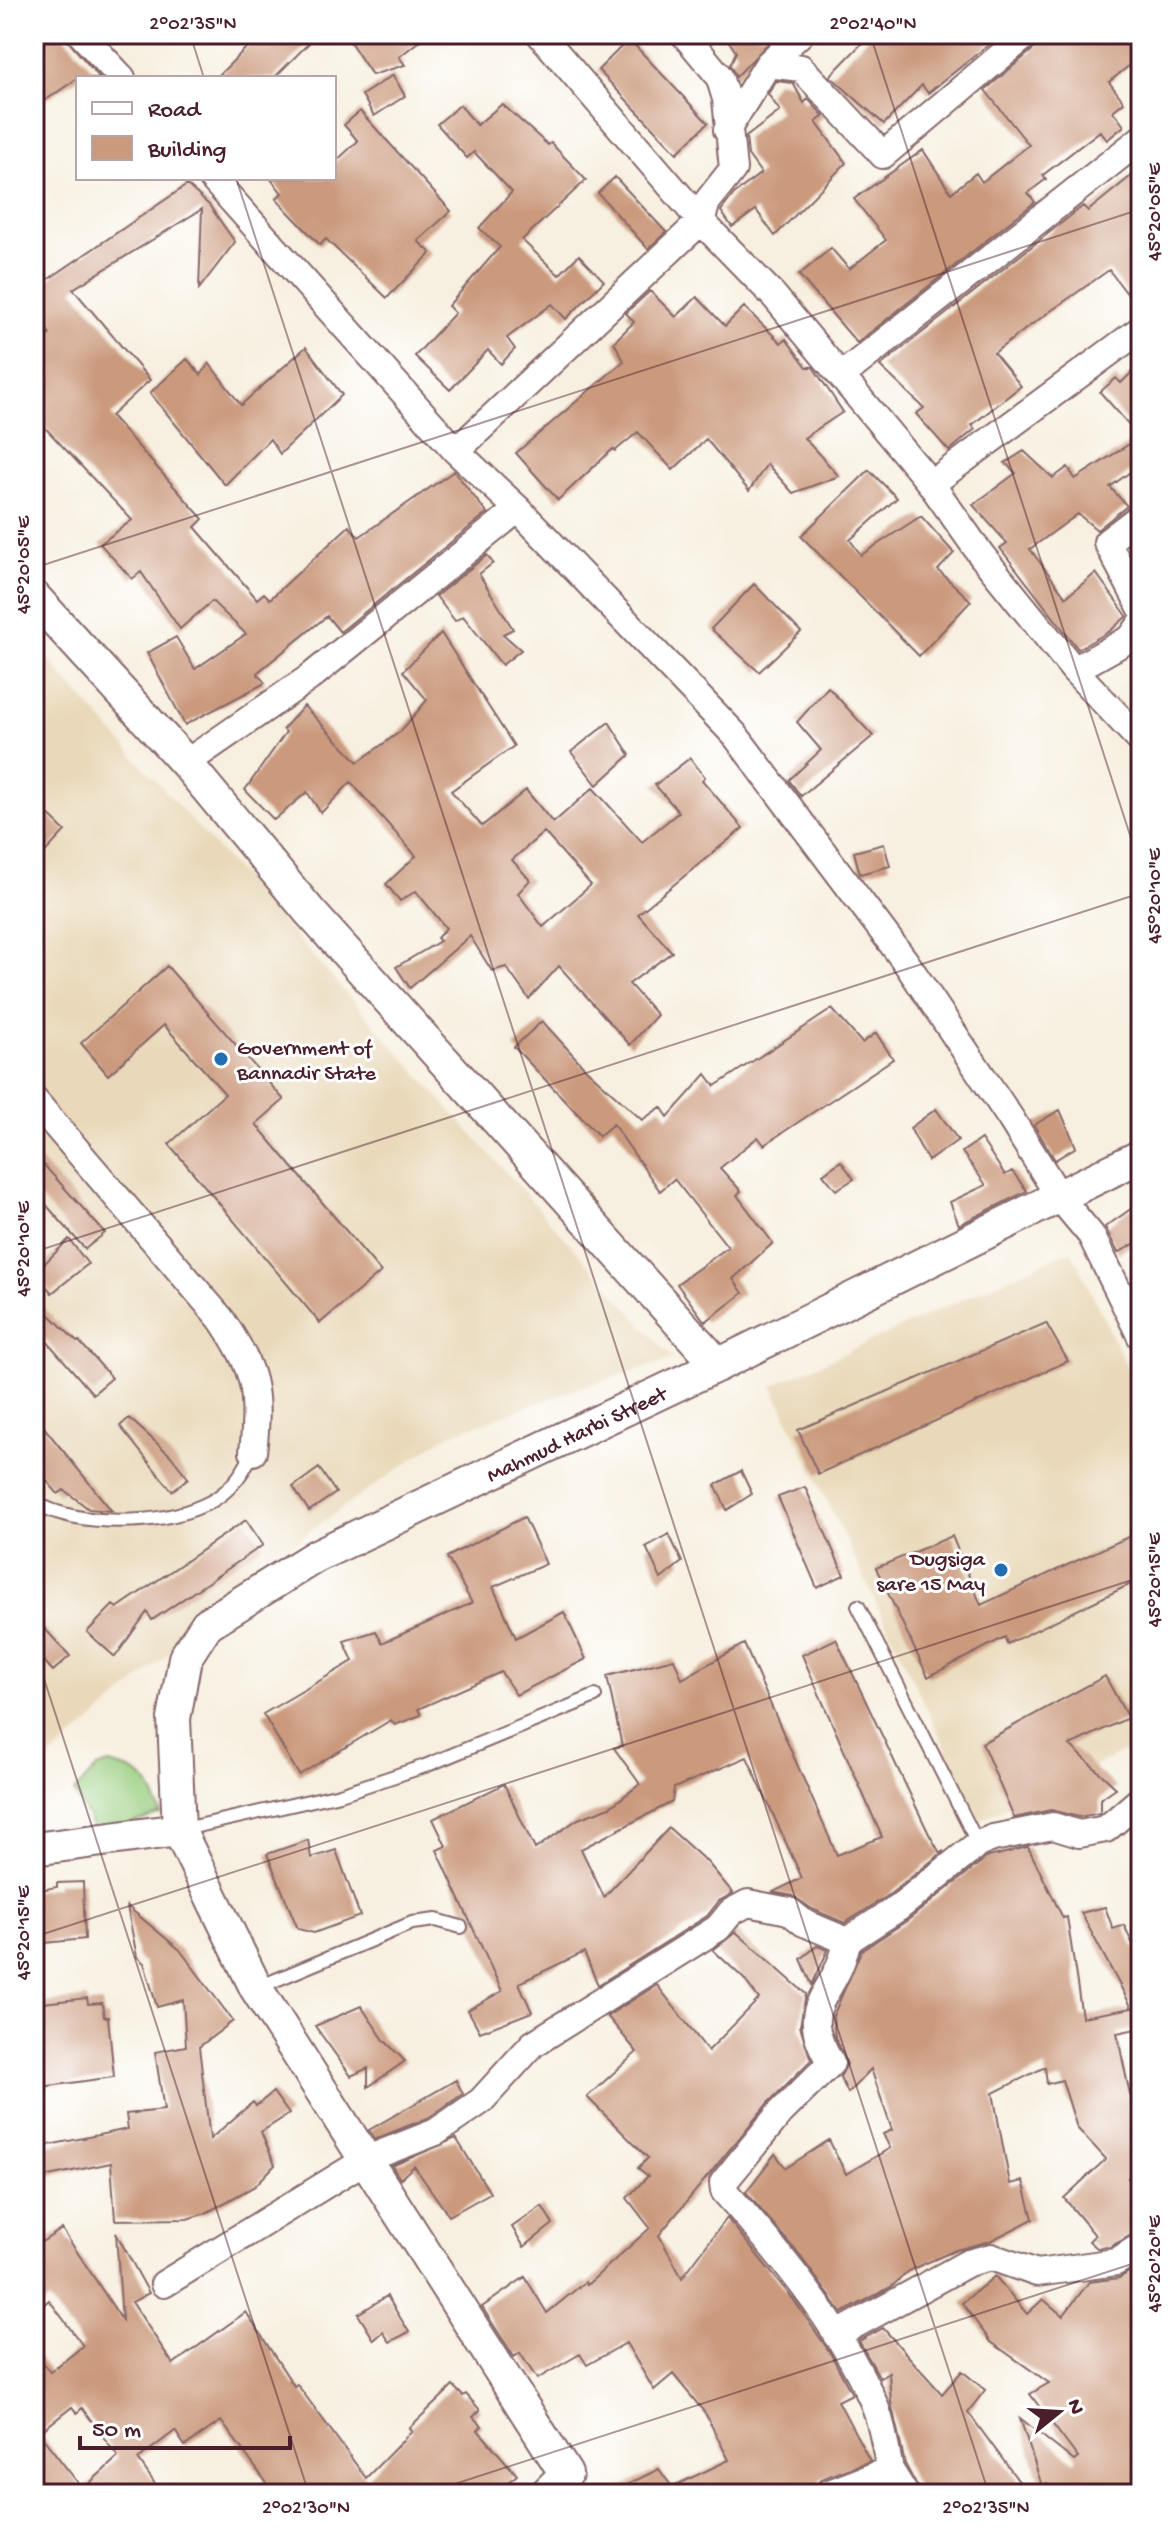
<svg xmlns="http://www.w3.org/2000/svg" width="1175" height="2528" font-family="'Gochi Hand',sans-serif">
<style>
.built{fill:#e9d9ba}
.green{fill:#9ace7f;stroke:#727655;stroke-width:2}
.building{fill:#cb9a7d;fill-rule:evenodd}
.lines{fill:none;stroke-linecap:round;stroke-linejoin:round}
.service-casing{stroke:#87686a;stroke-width:16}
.minor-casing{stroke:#87686a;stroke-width:30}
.tertiary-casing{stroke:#87686a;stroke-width:36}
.service{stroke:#fff;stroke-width:12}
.minor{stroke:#fff;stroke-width:26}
.tertiary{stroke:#fff;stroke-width:32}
.ticks{fill:none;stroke:#4a1f2b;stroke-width:2;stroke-opacity:0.45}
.poi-dot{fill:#1f6fb2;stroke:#fff;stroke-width:3}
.labels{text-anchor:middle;stroke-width:6;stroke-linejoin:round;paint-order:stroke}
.poi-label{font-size:22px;fill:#4a1f2b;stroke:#fff;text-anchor:start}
.street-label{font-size:22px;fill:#4a1f2b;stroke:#fff}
.neatline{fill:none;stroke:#4a1f2b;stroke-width:3}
.ticks-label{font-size:20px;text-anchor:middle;fill:#4a1f2b}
</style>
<rect width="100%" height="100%" fill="#fff"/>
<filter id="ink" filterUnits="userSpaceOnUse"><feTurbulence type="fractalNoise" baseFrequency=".0125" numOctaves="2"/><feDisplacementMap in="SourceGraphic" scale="16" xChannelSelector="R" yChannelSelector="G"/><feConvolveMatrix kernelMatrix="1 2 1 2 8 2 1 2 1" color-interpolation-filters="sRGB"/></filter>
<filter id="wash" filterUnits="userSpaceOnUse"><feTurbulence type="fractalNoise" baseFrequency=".006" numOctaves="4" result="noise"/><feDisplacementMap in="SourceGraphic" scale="32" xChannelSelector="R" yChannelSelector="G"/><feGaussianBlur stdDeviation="1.8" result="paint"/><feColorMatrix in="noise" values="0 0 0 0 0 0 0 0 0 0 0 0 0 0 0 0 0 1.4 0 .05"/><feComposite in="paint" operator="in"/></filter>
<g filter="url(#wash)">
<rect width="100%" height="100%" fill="#f7efdf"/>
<path class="built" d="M34 644 673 1359 582 1387 446 1436 308 1532 34 1772Z
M1071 1250 1141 1396V1744L980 1820 772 1386Z"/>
<path class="green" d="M109 1764C146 1773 148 1779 161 1814L97 1834 74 1792 97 1768Z"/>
<g id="blocks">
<path class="building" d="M34 34H62L100 78H78L34 108Z
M260 34H318L274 78H216Z
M345 34H428L399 57 405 65 372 75Z
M724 34H777L736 77 730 65 736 52Z
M871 34H1002L928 93 922 85 884 124 830 76Z
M1043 34H1141V56L1109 82 1124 102 1113 111 1124 126 1107 140 1100 131 1043 175 1046 179 1028 193 1035 202 857 343 799 275 831 248 849 269 886 240 854 199 923 150 951 193 976 173 982 182 1029 145 985 90 1037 46Z
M629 39 708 123 677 153 598 70Z
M393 75 405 96 374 116 362 95Z
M776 81 793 83 804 103 808 99 824 116 816 122 846 163 775 236 756 210 732 227 721 211 734 194 761 173 748 155 746 137 780 111 768 94Z
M502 104 548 145 551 143 586 180 522 240 559 275 579 255 604 281 566 319 552 304 507 338 515 349 501 364 488 350 450 390 415 356 455 313 448 306 500 247 479 228 512 192 474 152 467 158 437 124 460 105 477 125Z
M360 111 451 211 418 241 431 253 387 298 326 239 320 245 276 199 282 193 270 178H334V163L358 141 344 125Z
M1141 168V312L1109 270 1031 325 994 353 1021 386 972 425 975 429 949 451 916 414 924 408 880 366 1055 228 1083 206 1088 211Z
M615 177 666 232 648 249 598 193Z
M187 185 209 205 235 242 199 289 202 209 73 289 150 380 111 416 203 519 195 527 257 599 264 593 270 599 349 526 359 537 454 471 487 513 340 632 327 616 257 673 265 683 185 725 147 653 176 637 195 669 246 634 212 601 180 629 141 572 132 579 100 544 132 520 34 416V349L50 334 34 312V289Z
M650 291 676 317 697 297 725 326 744 307 781 343 786 339 807 367H813L843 412 804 438 839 476 793 493 767 464 749 491 706 439 673 470 638 432 615 451 613 449 558 500 516 453 624 361 614 342 634 322 626 313Z
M306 347 342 395 280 454 270 439 225 485 150 393 187 359 201 375 209 363 241 405Z
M1141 363V464L1110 487 1127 506 1097 530 1078 514 1030 549 1066 597 1096 573 1127 616 1110 631 1078 649 1000 548 1007 543 973 505 1016 473 1005 463 1024 451 1053 478 1068 467 1075 479 1140 437 1100 392 1116 378 1121 383Z
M869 470 897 498 850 540 861 555 921 516 954 553 938 570 971 601 919 656 801 536Z
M487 555 493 563 479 574 513 629 503 634 521 650 502 665 463 616 455 621 436 596Z
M754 584 801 632 759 672 711 629Z
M441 633 514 746 451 791 482 826 526 790 553 823 593 788 642 842 679 812 655 785 690 758 705 777 702 780 743 828 638 914 672 952 629 984 657 1015 630 1045 559 966 529 999 506 967 492 971 470 936 410 988 396 967 440 941 437 938 446 928 416 891 400 901 386 884 416 856 351 782 321 813 307 792 274 820 245 790 286 732 283 729 304 706 358 762 401 731 427 700 403 671ZM544 832 591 885 543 927 518 893 530 880 512 860Z
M828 687 873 736 801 796 789 780 821 750 797 722Z
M609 722 630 755 597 785 571 752Z
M34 801 65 831 34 864Z
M884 844 890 866 860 874 854 852Z
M167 966 284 1100 256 1124 381 1272 320 1323 169 1144 225 1094 164 1025 108 1075 81 1043Z
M832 1009 862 1043 876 1033 893 1059 764 1145 758 1137 720 1168 741 1191 737 1195 773 1243 733 1279 743 1293 705 1322 677 1284 728 1247 674 1179 660 1191 613 1124 599 1136 514 1047 542 1021 585 1068 642 1120 661 1107 668 1117 706 1074 715 1086Z
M936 1109 958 1140 928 1161 910 1128Z
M1060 1110 1076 1147 1055 1160 1034 1125Z
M981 1139 1005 1175 1012 1171 1027 1191 959 1225 950 1202 986 1185 962 1152Z
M34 1154 105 1233 85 1249 34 1191Z
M841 1161 854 1179 836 1190 823 1174Z
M1141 1202V1240L1118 1253 1105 1227Z
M69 1239 88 1264 52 1293 35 1273Z
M34 1299 77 1342 79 1341 112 1378 93 1394 45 1339 34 1351Z
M1046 1323 1068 1361 818 1474 798 1430Z
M34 1415 112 1511 89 1509 64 1490 58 1494 34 1466Z
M129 1418 170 1455 188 1478 172 1491 120 1426Z
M319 1468 336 1493 309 1511 293 1487Z
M741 1471 752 1494 727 1510 715 1485Z
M805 1487 844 1575 817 1588 778 1497Z
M524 1517 546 1564 493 1587 516 1638 564 1612 586 1659 516 1695 501 1672 418 1709 421 1715 395 1725 391 1720 299 1775 263 1714 353 1661 344 1641 376 1631 382 1643 472 1603 447 1557Z
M246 1520 263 1545 152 1620 147 1612 115 1657 87 1632 113 1605 117 1608Z
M1141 1531V1579L1007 1644 1005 1637 928 1677 876 1568 952 1536 981 1605Z
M669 1534 682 1562 661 1579 646 1547Z
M34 1617 70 1656 53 1671 34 1650Z
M836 1639 929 1834 940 1853 944 1851 889 1895 845 1923 812 1909 793 1896 773 1892 802 1878 747 1757 674 1788 672 1802 581 1849 604 1897 669 1828 708 1863 733 1893 719 1901 707 1916 598 1985 584 1952 519 1983 532 2012 480 2032 468 2010 502 1991 437 1850 446 1846 433 1819 504 1784 535 1849 578 1819 610 1807 640 1784 614 1748 622 1746 607 1676 674 1659 682 1679 744 1644 837 1855 882 1837 802 1655Z
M1105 1676 1128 1718 1070 1745 1116 1788 1100 1799V1813L1079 1817 1051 1810 1014 1818 982 1743Z
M308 1840 311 1858 336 1850 360 1916 314 1933 298 1929 267 1854Z
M1028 1847 1063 1918 1067 1917 1082 2017 1132 2008 1081 1913 1105 1907 1113 1929 1124 1925 1134 1947H1141V2028L1117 2033 1130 2095 1141 2109V2165L1128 2178 1141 2193V2230L1110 2247 1097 2248 1089 2241 1095 2235 1064 2198 1106 2159 1077 2128 1062 2080 1047 2084 1045 2067 993 2093 1010 2184 1023 2181 1033 2219 990 2241 956 2250 910 2270 891 2287 842 2313 798 2253 746 2192 775 2154 786 2168 829 2140 846 2174 890 2148 883 2134 892 2130 871 2069 848 2093 840 2077 847 2064 835 2037 833 2016 861 1951 908 1920 986 1858Z
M83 1882 85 1939 34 1944V1891L57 1887V1883Z
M127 1906 180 1950 233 2021 199 2047 210 2139 253 2102 256 2106 273 2092 289 2114 261 2132 275 2165 255 2186 206 2213 187 2219 115 2220 111 2163 34 2179V2148L128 2129 126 2114 164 2110 155 2052 186 2046 183 2000 157 2007 144 1963 137 1957Z
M736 1932 806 1994 800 2026 811 2060 768 2103 659 2235 682 2278 727 2218 793 2299 829 2351 852 2394 838 2401 870 2461 821 2479 811 2494H608L659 2469 672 2487 729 2460 705 2413 673 2374 654 2390 626 2343 587 2365 580 2354 537 2379 520 2353 514 2357 482 2307 525 2277 547 2313 585 2282 587 2285 650 2228 627 2198 648 2176 638 2168 648 2158 587 2097 637 2052 607 2016 657 1985 708 2051 759 1999 743 1978 713 1950Z
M817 1946 828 1950 812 1985 801 1959Z
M87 1998 88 2004 102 2003 104 2017H108L114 2077 34 2088V2004Z
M361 2006 384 2040 405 2061 368 2087V2068L351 2076 315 2026Z
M456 2080 463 2094 428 2118 375 2139 369 2130Z
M456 2138 490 2193 449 2216 414 2166 400 2179 392 2166Z
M542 2206 553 2224 524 2247 512 2227Z
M62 2229 122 2320 116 2233 149 2293 132 2302 173 2364 246 2312 294 2386 297 2384 366 2478 412 2431 409 2428 453 2386 463 2396 466 2394 480 2410 473 2417 482 2426 478 2430 517 2475 495 2494H275L221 2421 185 2446 175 2431 138 2459 162 2494H34V2352L50 2372 83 2346 49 2300 34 2313V2247ZM72 2407 77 2413 82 2408 118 2457 83 2489 39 2433Z
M1141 2265V2494H1053L1047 2484 1042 2486 1020 2418 1074 2461 1078 2458 1030 2394 1049 2383 991 2342 962 2303 995 2276 1027 2314 1043 2299 1063 2316 1089 2282 1119 2278Z
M387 2296 409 2332 390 2342 383 2332 374 2340 358 2314Z
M883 2328 942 2394 962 2371 985 2390 968 2412 1028 2494H921L905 2464 891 2402 889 2373 880 2378 859 2341Z"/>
</g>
</g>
<g filter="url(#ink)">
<use href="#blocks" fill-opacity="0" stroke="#87686a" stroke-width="2"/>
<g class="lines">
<g class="service-casing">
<path id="service" d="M34 1502C77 1527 158 1526 204 1505 227 1495 243 1474 253 1452
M858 1606 978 1844
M180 1830 340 1794 425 1766 595 1696
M259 1987 412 1923 436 1920 461 1927"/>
</g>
<g class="minor-casing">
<path id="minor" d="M81 34 122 78
M540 34 701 221 774 296 931 484 982 556 1074 670 1141 741
M768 64 800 34
M727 130 768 64 801 68 883 155 1027 34
M212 178 456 451 518 509 735 735 905 961 1011 1119 1060 1198 1091 1235 1141 1337
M841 376 1141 139
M456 451 701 221 707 202 733 169 726 99 719 76 684 34
M931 484 1141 329
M1141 516 1107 542 1141 607
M1074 670 1131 638 1141 624
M186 763 309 678 518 509
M34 1100 221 1319C255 1370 260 1390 253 1452
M847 1941C837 1998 793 2003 831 2063L780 2113 723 2183 724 2191C779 2252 838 2323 872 2399 882 2420 885 2447 890 2470
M164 2284 367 2159 436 2132 481 2101 533 2044 718 1928 731 1912 748 1903 789 1911 804 1923 847 1941 898 1908 978 1844 993 1838 1053 1826 1079 1834 1106 1829 1141 1799
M836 2335 968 2263 991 2257 1037 2273 1116 2262 1141 2246
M827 2494 890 2470 905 2494"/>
</g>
<g class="tertiary-casing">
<g id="tertiary">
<path d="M34 597 186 763 309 911 718 1365"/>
<path d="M34 1849 179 1830"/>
<path id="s1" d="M546 2494 566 2474 256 1988 179 1830 174 1719 185 1658 207 1624 316 1556 718 1365 1141 1156"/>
</g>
</g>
<use href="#service" class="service"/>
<use href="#minor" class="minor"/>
<use href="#tertiary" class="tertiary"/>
</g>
</g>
<path class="ticks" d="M190 34 204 78M870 34 1141 869M236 178 989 2494M34 568 1141 209M34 1252 1141 893M34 1648 309 2494M34 1937 1141 1577M424 2494 1141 2261"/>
<g class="poi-dot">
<circle cx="221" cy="1059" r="8"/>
<circle cx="1001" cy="1570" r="8"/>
</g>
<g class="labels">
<g class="poi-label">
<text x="237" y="1054">Government of<tspan x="237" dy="25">Bannadir State</tspan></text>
<text x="985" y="1565" text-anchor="end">Dugsiga<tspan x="985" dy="25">sare 15 May</tspan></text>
</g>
<g class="street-label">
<text dy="8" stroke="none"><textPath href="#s1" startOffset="1410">Mahmud Harbi Street</textPath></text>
</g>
</g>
<rect width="1175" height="2528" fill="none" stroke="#fff" stroke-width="88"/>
<rect x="76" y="76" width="260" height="104" fill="#ffffff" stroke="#b7a5aa" stroke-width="2"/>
<rect x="92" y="102" width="40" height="12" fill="#ffffff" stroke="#b7a5aa" stroke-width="2"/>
<text x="148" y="116" font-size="24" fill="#4a1f2b">Road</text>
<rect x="92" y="136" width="40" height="24" fill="#cb9a7d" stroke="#b7a5aa" stroke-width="2"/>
<text x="148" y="156" font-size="24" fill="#4a1f2b">Building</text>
<g transform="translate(1059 2412) rotate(72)" stroke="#ffffff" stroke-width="6" paint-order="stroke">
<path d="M0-6L14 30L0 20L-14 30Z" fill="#4a1f2b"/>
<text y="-12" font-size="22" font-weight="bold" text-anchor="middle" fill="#4a1f2b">N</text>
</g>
<path d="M80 2436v12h210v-12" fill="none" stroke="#4a1f2b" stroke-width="4"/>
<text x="92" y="2436" font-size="24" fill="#4a1f2b" stroke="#ffffff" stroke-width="6" paint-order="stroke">50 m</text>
<rect x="44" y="44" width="1087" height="2440" class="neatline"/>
<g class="ticks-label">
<text x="193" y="29">2°02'35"N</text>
<text x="873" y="29">2°02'40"N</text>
<text transform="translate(1153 212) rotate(-90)" y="7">45°20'05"E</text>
<text transform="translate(22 565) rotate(-90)" y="7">45°20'05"E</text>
<text transform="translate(1153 896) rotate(-90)" y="7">45°20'10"E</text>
<text transform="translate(22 1249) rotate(-90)" y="7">45°20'10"E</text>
<text transform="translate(1153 1580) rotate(-90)" y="7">45°20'15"E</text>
<text transform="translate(22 1933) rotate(-90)" y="7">45°20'15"E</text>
<text transform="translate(1153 2264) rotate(-90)" y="7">45°20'20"E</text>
<text x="306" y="2513">2°02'30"N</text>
<text x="986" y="2513">2°02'35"N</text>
</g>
</svg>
